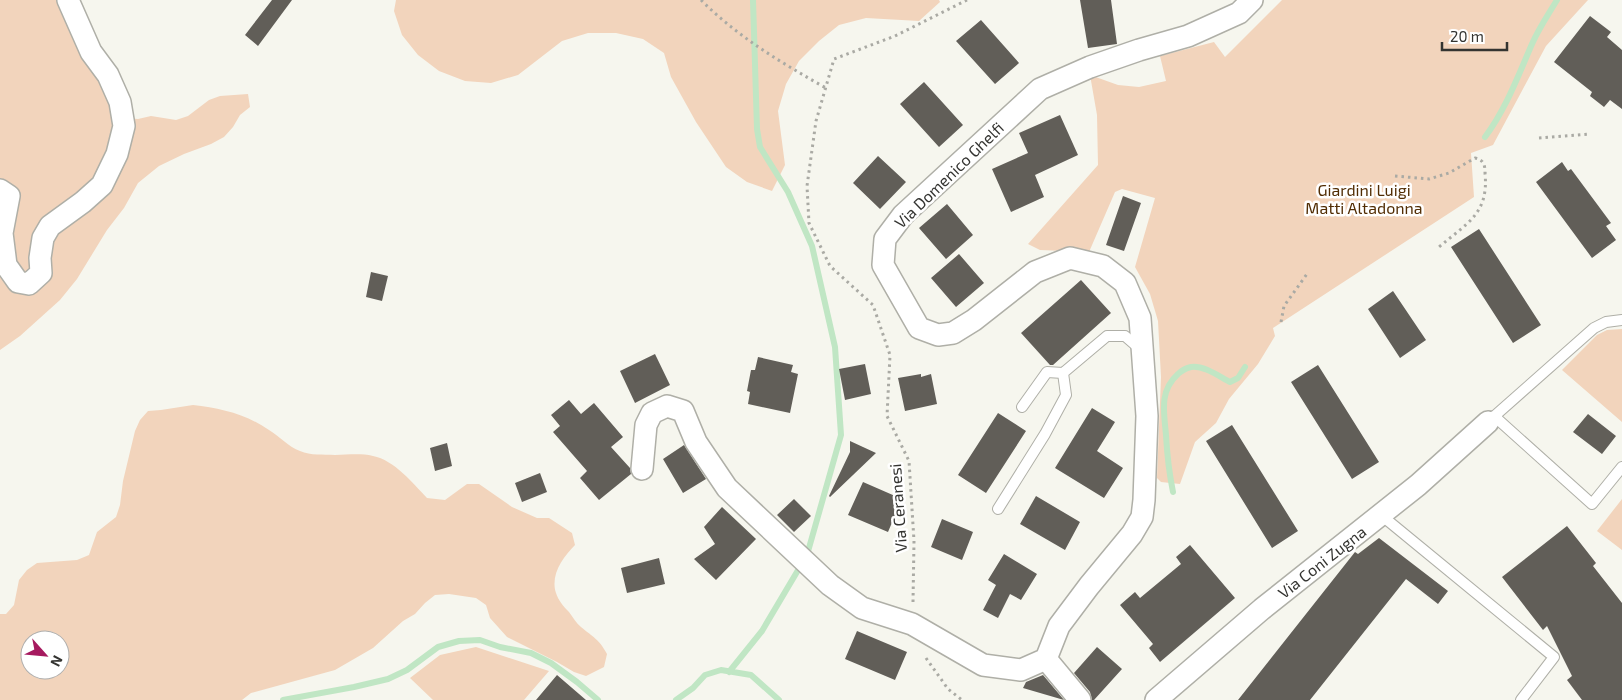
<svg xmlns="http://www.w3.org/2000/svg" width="1622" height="700" font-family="'Exo 2',sans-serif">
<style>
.green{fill:#f2d4bc;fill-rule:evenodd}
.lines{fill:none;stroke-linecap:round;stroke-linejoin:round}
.stream{stroke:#c0e6c4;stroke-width:6}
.building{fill:#615e58}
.service-casing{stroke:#afafa7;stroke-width:12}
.minor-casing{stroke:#afafa7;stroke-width:24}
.path{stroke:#aaaaa4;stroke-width:3;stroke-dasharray:2.5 4;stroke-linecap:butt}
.service{stroke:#fff;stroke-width:10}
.minor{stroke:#fff;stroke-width:21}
.labels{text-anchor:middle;stroke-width:5;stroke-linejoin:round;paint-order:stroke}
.street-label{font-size:16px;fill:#343431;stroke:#fff}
.park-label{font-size:16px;fill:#512d04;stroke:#fff}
</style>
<rect width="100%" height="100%" fill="#f6f6ee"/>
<path class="green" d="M0 0H62L79 40 114 114 126 118 138 119 151 116 176 120 188 116 209 100 220 96 248 94 250 107 240 115 233 127 224 137 211 144 184 154 159 166 138 183 124 208 107 230 77 279 60 300 20 336 0 350Z
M396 0H939L940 2 919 21 866 18 839 25 819 41 799 61 786 84 778 111 785 165 772 191 747 182 726 167 696 122 671 77 664 53 643 39 616 33H588L562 41 518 75 491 83 465 81 439 71 418 55 402 35 394 11Z
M1282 0H1588L1546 46 1493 145 1471 153 1474 197 1273 328 1275 336 1258 364 1229 399 1216 423 1195 442 1180 484 1161 482 1157 478 1161 377 1158 321 1150 294 1135 267 1155 198 1122 189 1115 192 1089 252 1040 250 1028 244 1098 165 1097 115 1090 75 1118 85 1139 87 1166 81 1160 56 1214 42 1225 57Z
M1622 329V422L1562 370 1597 335 1607 330Z
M193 405C220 408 246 414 269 430 279 436 289 447 300 451 311 456 323 454 335 455 347 455 360 453 373 456 394 460 413 483 427 498L445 500 467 484H479L512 507 537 518H549L572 533 575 545C563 557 550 575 556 593 558 600 564 607 569 612 573 617 576 623 581 627 593 637 599 639 607 654L604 667 586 676 574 672 557 662 507 637 490 618 486 605 476 598 449 594 435 595 425 603 415 614 403 621 373 648 335 670 251 693 242 700H0V614H6L14 605 19 580 27 570 37 563 77 560 89 555 97 532 116 517 120 505 123 481 135 431 140 420 148 411 161 410ZM30 640H60V670H30Z
M1622 499V550L1597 531Z
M476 647 549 671 524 700H433L410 678 440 655Z"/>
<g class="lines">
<path class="stream" d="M1485 137C1506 109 1518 76 1532 44 1539 28 1548 15 1557 0
M1173 492C1169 472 1167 454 1166 435 1164 412 1159 391 1178 374 1181 371 1187 368 1191 367 1204 365 1220 377 1230 382L1238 378 1245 367
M729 672 762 631 807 555 841 435 835 347 812 246 788 192 760 147 757 129 753 0
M283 700 354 687 388 679 407 670 438 647 459 641 480 640 500 647 531 653 551 663 577 682 598 700
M676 700 693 688 705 675 721 670 751 675 779 700"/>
</g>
<path class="building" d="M272 0H292L258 46 245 35Z
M1080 0H1111L1117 44 1088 48Z
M1590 16 1611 32 1607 37 1622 50V109L1610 100 1604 107 1590 96 1592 92 1554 62Z
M981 20 1019 63 995 84 956 41Z
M924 82 963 125 939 147 900 104Z
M1060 115 1078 155 1035 175 1044 197 1011 212 992 169 1028 153 1019 133Z
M878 156 906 182 880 209 853 183Z
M1562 162 1568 171 1571 169 1611 223 1606 226 1616 240 1592 258 1536 182Z
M1123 196 1141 203 1124 251 1106 245Z
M947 204 973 235 946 259 919 228Z
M1479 229 1541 325 1513 343 1451 247Z
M959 254 984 283 956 307 931 278Z
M371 272 388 276 382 301 366 297Z
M1081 280 1111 313 1053 365H1050L1021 333Z
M1393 291 1426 340 1400 358 1368 309Z
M655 354 670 385 635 403 620 371Z
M758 357 793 365 791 372 798 374 790 413 748 404 750 392 747 391 751 370H755Z
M865 364 871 394 845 400 839 369Z
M1318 365 1379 462 1352 479 1291 382Z
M921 374V377L931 374 937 404 905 411 898 378Z
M569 400 581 414 594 403 623 437 611 447 630 468 631 474 599 500 580 478 587 471 553 432 560 426 551 415Z
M1092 408 1115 422 1097 451 1123 468 1104 498 1055 468Z
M998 413 1026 431 986 493 958 475Z
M1588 414 1616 436 1602 454 1573 432Z
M1232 425 1298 531 1272 548 1206 441Z
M850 441 876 453 830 497 829 496 850 452Z
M447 443 452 466 435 471 430 448Z
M684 445 706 479 683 493 663 459Z
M540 473 547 492 522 502 515 483Z
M863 482 902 499 888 532 848 515Z
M1036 496 1080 522 1065 550 1020 524Z
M794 499 811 516 794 532 777 515Z
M722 507 756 539 716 580 694 559 715 544 704 527Z
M942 519 973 532 962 560 931 547Z
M1567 526 1596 563 1593 566 1622 603V700H1582L1567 680 1572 676 1547 626 1543 630 1502 577Z
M1379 538 1448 591 1438 604 1406 579 1310 700H1238L1355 552 1358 554Z
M1190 545 1235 598 1160 662 1149 648 1153 644 1120 605 1135 592 1140 598 1181 564 1176 557Z
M1004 554 1037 574 1021 600 1010 594 998 618 983 610 996 585 988 580Z
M659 558 665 584 627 593 621 568Z
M857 631 907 652 895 680 845 659Z
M1097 647 1122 669 1094 700H1092L1090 692 1074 673Z
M557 675 586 700H536Z
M1043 675 1064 700 1023 688 1026 682Z"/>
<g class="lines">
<g class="service-casing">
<path id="service" d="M1022 407 1047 372 1063 373 1107 336H1125L1140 349
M1494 416 1592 504 1622 467
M1490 420 1594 328 1606 322 1622 320
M998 509 1045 434 1066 395 1063 373
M1381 515 1554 657 1521 700"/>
</g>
<g class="minor-casing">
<path id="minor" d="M0 190 9 196 2 233 6 265 18 282 29 284 41 273 40 258 43 238 50 226 83 202 102 185 117 154 124 126 120 102 108 75 91 52 68 0
M642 469 646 425 652 413 667 406 683 411 696 442 727 488 830 585 862 608 912 624 983 665 1021 670 1046 659
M1046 659 1059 626 1089 586 1132 534 1142 517 1144 500 1147 416 1140 318 1125 283 1103 266 1070 258 1035 272 974 320 953 333 938 335 919 328 883 265 885 239 903 215 1040 89 1090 67 1139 50 1188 36 1239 13 1252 0
M1046 659 1080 700
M1156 700 1262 609 1418 485 1488 422"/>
</g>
<path class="path" d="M701 0C738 37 780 62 826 88
M1539 138 1590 134
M1395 176 1429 179 1449 173 1475 158C1484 160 1485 165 1485 173 1489 214 1467 223 1439 247
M1281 322 1284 306 1307 274
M913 602 914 541 909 461 887 416 890 355 873 305 830 266 809 223 807 186 816 121 834 59 895 36 967 0
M926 658 948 689 962 700"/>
<use href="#service" class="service"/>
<use href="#minor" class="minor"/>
</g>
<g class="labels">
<g class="street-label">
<text transform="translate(949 175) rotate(-44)" y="6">Via Domenico Ghelfi</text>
<text transform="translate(898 508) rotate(-94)" y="6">Via Ceranesi</text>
<text transform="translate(1322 562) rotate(-38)" y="6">Via Coni Zugna</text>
</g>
<g class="park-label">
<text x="1364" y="196">Giardini Luigi<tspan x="1364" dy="18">Matti Altadonna</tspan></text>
</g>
</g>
<g transform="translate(45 655) rotate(117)"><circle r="24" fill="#ffffff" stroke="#aeaead"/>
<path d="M0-4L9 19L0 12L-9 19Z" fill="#a61a5f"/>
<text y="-8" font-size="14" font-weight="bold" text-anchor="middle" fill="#343431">N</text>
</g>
<path d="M1442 42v8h65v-8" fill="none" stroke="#343431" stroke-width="2.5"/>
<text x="1450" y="42" font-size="15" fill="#343431" stroke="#ffffff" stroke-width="4" paint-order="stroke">20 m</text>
</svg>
